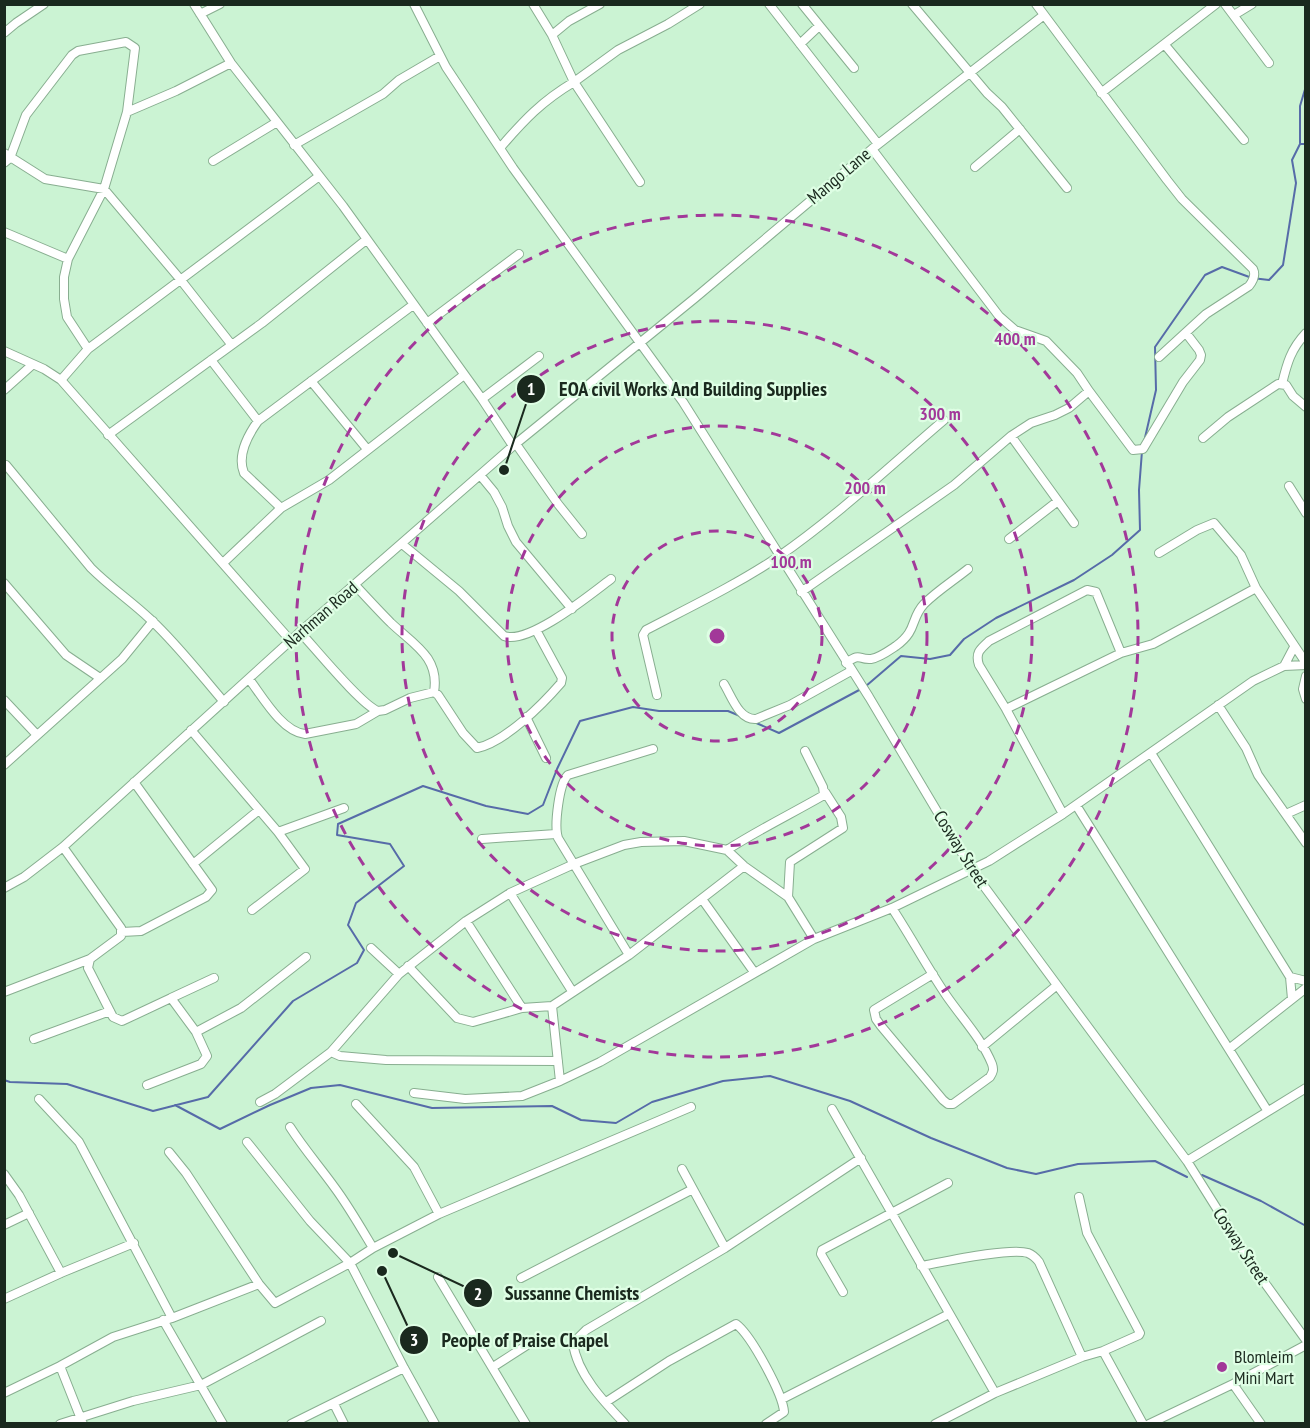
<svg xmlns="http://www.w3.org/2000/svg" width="1310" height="1428" font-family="'PT Sans Narrow',sans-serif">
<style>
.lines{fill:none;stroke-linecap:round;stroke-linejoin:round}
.stream{stroke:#566ba8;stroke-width:2}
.street-casing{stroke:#88ae90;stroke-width:10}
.street{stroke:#fff;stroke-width:8}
.ring{fill:none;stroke:#a23899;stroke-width:3;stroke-dasharray:10 8}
.poi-dot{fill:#a23899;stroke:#defee4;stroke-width:2}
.labels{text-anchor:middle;stroke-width:4.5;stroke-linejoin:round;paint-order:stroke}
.street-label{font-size:18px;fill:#1a291e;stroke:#defee4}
.poi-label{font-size:18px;fill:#1a291e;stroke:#defee4;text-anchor:start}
.centre{fill:#a23899;stroke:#defee4;stroke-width:3}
.ring-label{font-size:18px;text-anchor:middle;font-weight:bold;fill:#a23899;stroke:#defee4;stroke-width:4.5;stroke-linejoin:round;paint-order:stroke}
.leader{fill:none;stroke:#1a291e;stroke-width:2}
.callout-dot{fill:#1a291e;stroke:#defee4;stroke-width:2}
.mark-label{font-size:18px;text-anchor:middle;font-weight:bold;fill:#fff}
.callout-label{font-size:20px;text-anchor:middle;font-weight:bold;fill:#1a291e;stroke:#defee4;stroke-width:4.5;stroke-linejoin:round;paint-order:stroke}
</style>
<rect width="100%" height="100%" fill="#cbf3d3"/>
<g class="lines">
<path class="stream" d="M1300 143V106L1306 86
M1144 442 1156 390 1155 347 1205 275 1222 267 1252 278 1269 280 1283 265 1296 183 1292 160 1300 144H1306
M866 686 901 656 930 659 950 655 964 639 996 618 1074 580 1112 555 1140 530 1139 490 1142 451
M754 722 779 733 861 689
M4 1080 10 1082 67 1084 153 1111 208 1097 293 1001 357 963 364 950 348 925 356 903 404 866 390 844 337 835 338 824 423 786 486 806 528 814 543 805 557 769 580 721 633 707 659 711H728L740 716
M175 1105 220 1129 270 1105 311 1088 340 1085 432 1108 552 1106 581 1120 616 1123 652 1102 723 1081 770 1076 850 1101 931 1138 1007 1168 1036 1174 1078 1164 1155 1161 1187 1177
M1202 1175 1261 1201 1306 1226"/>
<g class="street-casing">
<path id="street" d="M194 4 231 63 343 206 482 399 513 446
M414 4 446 67 513 168 683 402 869 697 972 870 1187 1161 1254 1268 1306 1340
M769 4 878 144
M802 4 854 68
M912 4 987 93 1002 107 1067 188
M1036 4 1167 180 1182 199 1253 269C1256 275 1253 281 1249 286L1206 314 1159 357
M1225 4 1269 63
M200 14 220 4
M1234 15 1252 4
M4 33 16 23 44 4
M552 35 569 21 600 4
M800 44 819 26
M1165 45 1244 140
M1101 93 1216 4
M127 112 176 91 231 63
M294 145 383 94 399 80 440 56
M500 148C524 120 542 101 574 82L552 35 533 4
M872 149 999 316 1015 330 1046 341 1077 373 1089 391
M4 153 45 179 104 189 180 279 231 344
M213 161 277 122
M4 163 10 158 26 115 72 55 78 51 126 42 135 48 127 112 104 189 68 259 64 277V299L67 317 88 349
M975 167 1020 129
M640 182 574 82 618 50 668 24 700 4
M4 232 68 259
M427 323 519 254
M4 351 44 369 61 380 291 641
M211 360 258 421
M61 380 88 349 318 177
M311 381 367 449
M1282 384C1287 363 1291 349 1306 333
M4 390 32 365
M482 399 539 356
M108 435 262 323 366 240
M1011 436 1074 523
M1203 438 1228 417 1278 384 1286 385 1293 396 1306 407
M516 444 558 504 582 534
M6 465 91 568C110 587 131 601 150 619 177 644 200 674 224 702
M480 475 494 492 502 507 508 526 516 542 572 609
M1289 486 1306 513
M281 508 244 473C237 456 248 435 258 421L413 305
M1009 539 1058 501
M402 544 459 591 504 636C529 645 591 594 611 579
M1159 553 1197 530 1214 523 1241 555 1256 588 1306 663
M223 563 281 508 329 480 464 375
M4 583 66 655 100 678
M355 585C367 598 379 611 391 623 413 644 440 657 434 692
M801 592 954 485 1011 436 1031 423 1055 415 1069 408 1089 391 1133 450 1143 449 1183 382 1200 360 1201 355 1199 350 1186 333
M300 632C315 648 362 706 378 711
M846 663C862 652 857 660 871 659 879 658 890 650 896 646 918 630 910 619 924 604 937 591 953 581 968 569
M1284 666 1294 647
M1306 676 1303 689 1306 699
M249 679C262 696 282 732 305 734L356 724 378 711 385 710 410 698 434 692 438 695 463 733 477 748C505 742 542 705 561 683L562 678 536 630
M724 684C732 697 739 720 756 719L790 705 851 671
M657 695 643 635 646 630C690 607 736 585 778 557 837 516 889 467 944 420
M4 700 37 735
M1218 705 1246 748 1258 775 1306 843
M1006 709 1121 653 1153 644 1256 588
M526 717 546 758
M191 730 278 832 305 869 252 910
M1151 753 1290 977 1306 981
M4 765 122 659 153 621
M1076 805 1267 1110
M1063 814 1006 709 979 665C975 653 980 649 989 641L1087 590 1096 592 1121 653
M1286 814 1306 805
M278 832 344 808
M482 839 556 834
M63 847 121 928V936L90 959 88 968 113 1017 122 1021 171 998 196 1032 207 1056 201 1064 147 1085
M727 850C758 830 791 814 824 795L823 787 805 751
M193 864 259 810
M4 888 24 877 63 847 300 632 513 446 695 298 872 149 1044 15
M510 893 572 991
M788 897 790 862 843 828 841 817 825 792
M702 899 754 972
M892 908C911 937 927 967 946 995 961 1017 982 1039 992 1064 994 1070 993 1072 990 1077L953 1104H948L943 1100 881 1026 876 1019 874 1010 933 974
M466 921 522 1008
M122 932 141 931 206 897 212 890 134 782
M371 948 399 974
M629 955 558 838C554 826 559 783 568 775L653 749
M408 966 457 1018 473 1022 522 1008 552 1006 629 955 744 866
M1290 977 1292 999
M4 992 90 959
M171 998 214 978
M552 1006 560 1081
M196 1032 241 1008 306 957
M34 1039 110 1011
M982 1047 1056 986
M1229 1049 1306 988
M331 1052 340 1056 386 1060 558 1061
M414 1093 465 1099 522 1096 560 1081 600 1062 814 939 892 908 989 861 1063 814 1253 681 1284 666 1306 665
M39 1099 79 1142 172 1318
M260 1102 275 1094 331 1052 399 974 466 921 510 893 574 864 624 845 641 842 684 841 727 850 744 866 788 897 814 939
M356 1104 414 1167 439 1214
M832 1109 995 1393
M290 1127C304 1149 320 1167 335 1188 349 1207 361 1228 373 1248
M247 1142 310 1221 350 1263 404 1368 435 1424
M169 1152 186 1173 259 1284 275 1303 350 1263 373 1248 439 1214 691 1107
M1187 1161 1306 1088
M682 1169 725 1248
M4 1174 19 1195 61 1273
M4 1225 29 1213
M921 1266C943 1262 1010 1247 1028 1253 1033 1255 1036 1258 1039 1262L1082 1357
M438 1277 526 1424
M521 1278 693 1189
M843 1292 821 1254 822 1250 948 1183
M4 1299 61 1273 134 1243
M163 1320 223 1424
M1103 1351 1143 1424
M60 1366 83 1424
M493 1367 535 1340
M1233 1384 1261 1424
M4 1393 60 1366 113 1337 172 1318 259 1284
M782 1399 949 1314
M606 1402 669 1361 736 1324C751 1335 783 1394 784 1412L766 1424
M334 1404 344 1424
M60 1424 133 1401 201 1385 321 1321
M291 1424 404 1368
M625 1424C604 1402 577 1374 573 1343L586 1330 725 1248 861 1158
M935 1424 995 1393 1082 1357 1103 1351 1139 1335 1140 1333 1087 1233 1079 1197
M1149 1424 1233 1384 1306 1345"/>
</g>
<use href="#street" class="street"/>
</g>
<g class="ring">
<circle cx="717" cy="636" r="105"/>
<circle cx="717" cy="636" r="210"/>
<circle cx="717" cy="636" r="315"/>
<circle cx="717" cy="636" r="421"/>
</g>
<circle class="poi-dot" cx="1222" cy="1367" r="6"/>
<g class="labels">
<g class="street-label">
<text transform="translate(839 176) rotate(-40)" y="6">Mango Lane</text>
<text transform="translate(321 615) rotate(-41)" y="6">Narhman Road</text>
<text transform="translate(961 849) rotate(58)" y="6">Cosway Street</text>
<text transform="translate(1241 1246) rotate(57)" y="6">Cosway Street</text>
</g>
<g class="poi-label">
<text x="1234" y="1363">Blomleim<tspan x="1234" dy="21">Mini Mart</tspan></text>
</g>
</g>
<circle cx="717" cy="636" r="9" class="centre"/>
<g class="ring-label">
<text x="1015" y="345">400 m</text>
<text x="940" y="420">300 m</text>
<text x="865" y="494">200 m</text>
<text x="791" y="568">100 m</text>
</g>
<path class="leader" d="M504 470L531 389M393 1253L478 1293M382 1271L414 1340"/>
<g class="callout-dot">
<circle cx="504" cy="470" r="6"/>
<circle cx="393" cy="1253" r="6"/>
<circle cx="382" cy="1271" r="6"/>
<circle cx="531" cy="389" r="15"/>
<circle cx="478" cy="1293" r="15"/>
<circle cx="414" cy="1340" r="15"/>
</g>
<g class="mark-label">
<text x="531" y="395">1</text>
<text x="478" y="1300">2</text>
<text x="414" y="1346">3</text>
</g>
<g class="callout-label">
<text x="693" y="396">EOA civil Works And Building Supplies</text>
<text x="572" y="1300">Sussanne Chemists</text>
<text x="525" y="1347">People of Praise Chapel</text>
</g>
<rect width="1310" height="1428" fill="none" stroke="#1a291e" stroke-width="12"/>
</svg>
